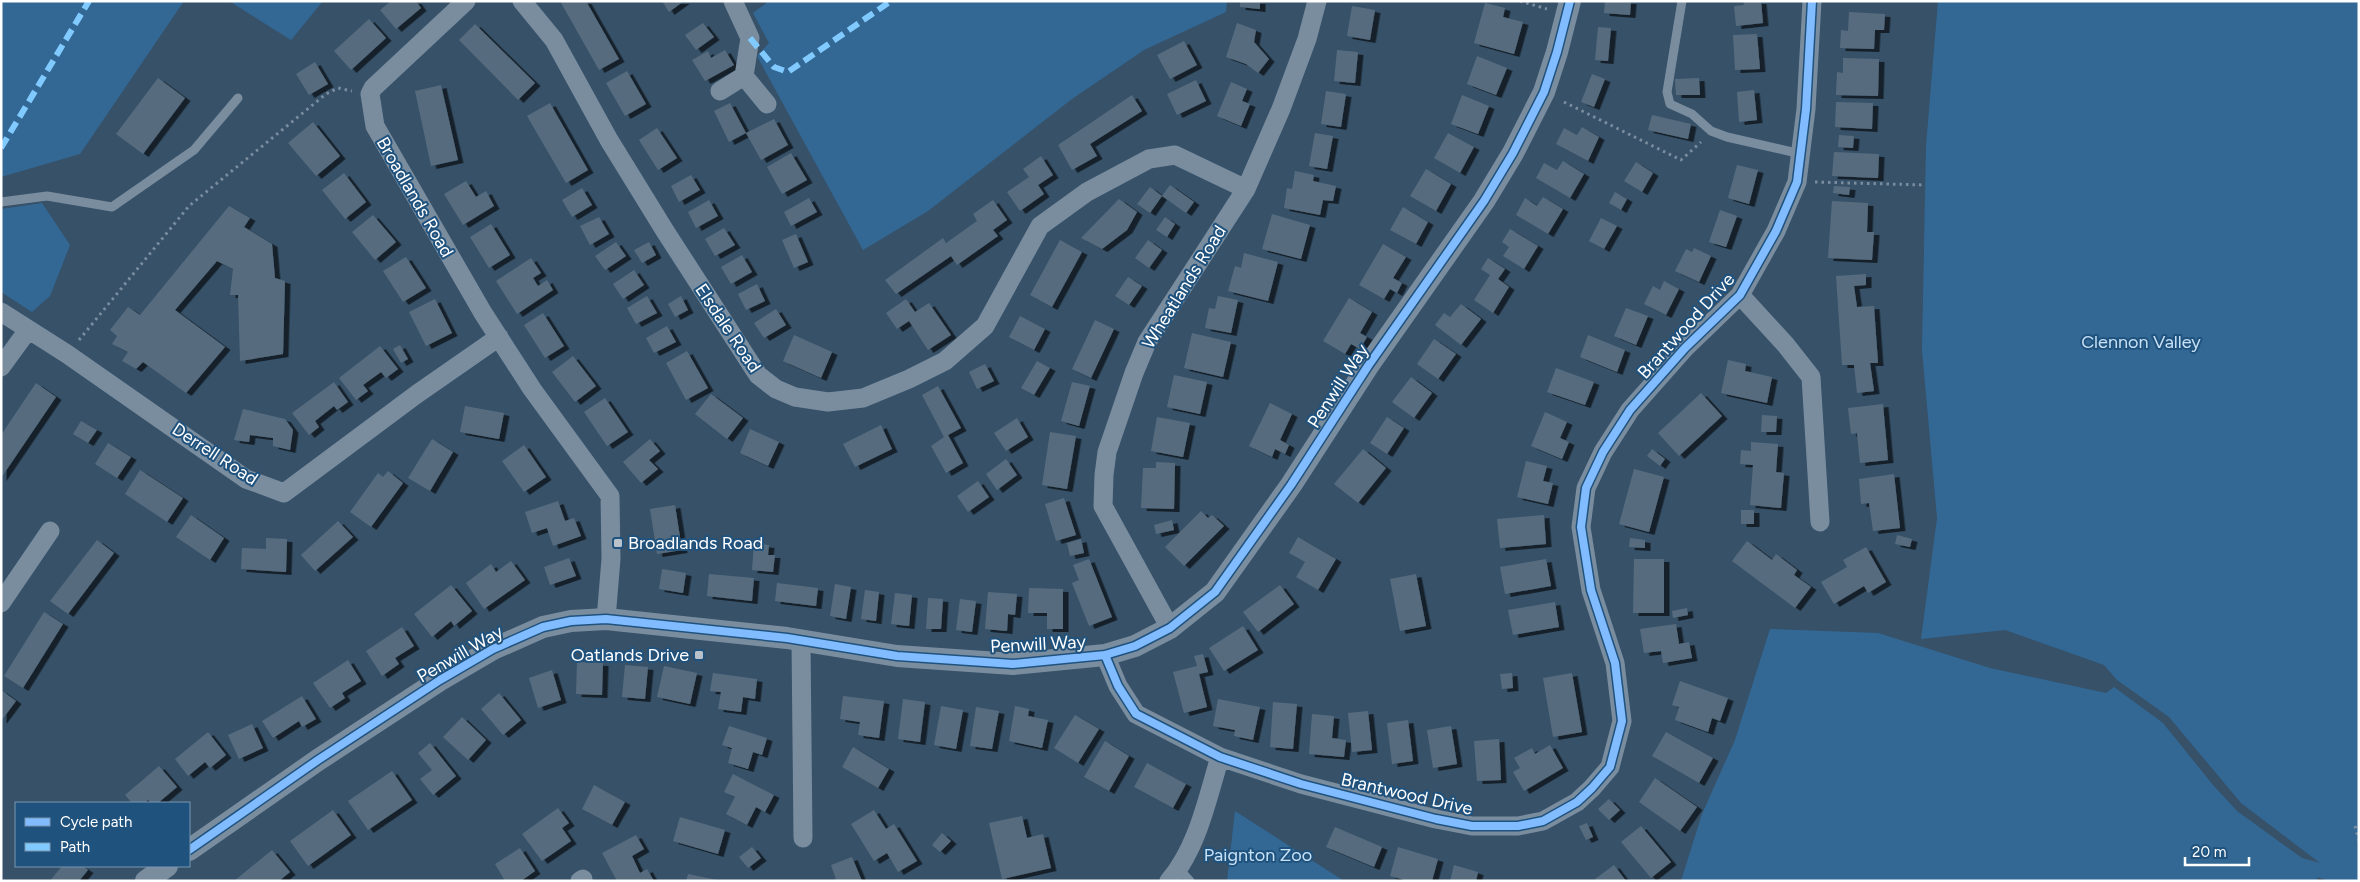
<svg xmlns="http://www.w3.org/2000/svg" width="2360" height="882" font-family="Figtree,sans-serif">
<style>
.green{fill:#336895}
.building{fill:#566c7e;filter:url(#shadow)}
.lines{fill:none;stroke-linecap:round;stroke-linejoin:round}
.path{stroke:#7a8d9f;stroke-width:3;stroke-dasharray:2.5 4;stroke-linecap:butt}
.service{stroke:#7a8d9f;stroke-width:9}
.minor{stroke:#7a8d9f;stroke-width:19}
.tertiary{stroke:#7a8d9f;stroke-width:22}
.quiet{stroke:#80caff;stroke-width:6;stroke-dasharray:12 6;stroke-linecap:butt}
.cycleway-casing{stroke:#20527e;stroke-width:11}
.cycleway{stroke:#80bcff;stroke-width:8}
.poi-dot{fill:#b9c2ca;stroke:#20527e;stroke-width:2}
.labels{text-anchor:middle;stroke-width:4;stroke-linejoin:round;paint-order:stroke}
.street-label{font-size:18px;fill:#fff;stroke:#20527e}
.park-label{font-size:18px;fill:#c7e1f6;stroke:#20527e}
.poi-label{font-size:18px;fill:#fff;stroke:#20527e;text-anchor:start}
</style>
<defs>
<filter id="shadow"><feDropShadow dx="5.5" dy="3" stdDeviation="0" flood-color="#0009"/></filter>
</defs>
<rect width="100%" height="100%" fill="#365168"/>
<path class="green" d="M1 1H184L80 154 1 177Z
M229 1H323L291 40Z
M769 1H1227L1226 12 1144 50 1072 99 928 211 863 250 757 56 769 43 753 13Z
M1938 1H2359V881H2329L2317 877 2318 881H1681L1702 814 1735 740 1770 629 1878 633 1990 668 2106 693 2114 687 2163 723 2213 785 2237 811 2302 858 2320 863 2241 803 2169 717 2117 680 2104 665 2005 630 1921 639 1937 518 1922 350 1926 146Z
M42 203 70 245 50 296 32 312 1 292V209Z
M1235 811 1344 881H1227Z"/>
<path class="building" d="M391 1H416L421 8 396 29 380 10Z
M560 1H586L619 59 599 70Z
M662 1H684L669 12Z
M1240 1H1260V9L1240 7Z
M1605 1H1631L1630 15 1604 13Z
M1743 1H1761L1763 23 1736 26 1734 6 1744 5Z
M1485 3 1505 8 1503 17 1523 22 1514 54 1474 43Z
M1352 6 1375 10 1370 40 1347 36Z
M1849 12 1885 14 1884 30H1875L1874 49 1840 48 1841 30 1848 31Z
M369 19 386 38 351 70 334 51Z
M703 23 714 37 696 50 685 35Z
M1237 23 1256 30 1254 42 1269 59 1258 73 1246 64 1226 57Z
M475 24 535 83 518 100 459 40Z
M1598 27 1611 28 1608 61 1595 60Z
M1757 34 1760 69 1735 70 1733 35Z
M1184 41 1197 65 1170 79 1157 55Z
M725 50 734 65 705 81 692 60 708 51 711 58Z
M1337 50 1358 52 1355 83 1334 81Z
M1477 56 1507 68 1496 95 1467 84Z
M1843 58 1879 59 1878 96 1836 95 1837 72 1843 73Z
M315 62 328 84 309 95 296 74Z
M627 71 646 104 625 116 606 83Z
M1592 74 1605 79 1594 107 1581 102Z
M158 78 185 98 143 154 116 134Z
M1699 78 1700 95H1676L1675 79Z
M1196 80 1206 101 1177 115 1167 94Z
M1231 82 1247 89 1242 101 1250 104 1241 126 1217 116Z
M441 85 458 160 431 166 415 91Z
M1754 90 1757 120 1739 122 1737 92Z
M1326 91 1346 94 1341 127 1321 124Z
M1132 95 1142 111 1090 144 1097 156 1072 170 1058 145Z
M1462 95 1489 106 1478 134 1451 124Z
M1836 102 1873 103 1872 129 1835 127Z
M550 103 588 170 566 183 527 116Z
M730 103 746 133 729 142 714 111Z
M1652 115 1691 124 1688 139 1648 130Z
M774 119 788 145 761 160 746 133Z
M313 122 340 156 316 176 288 143Z
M1582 127 1599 137 1588 161 1556 144 1564 128 1577 135Z
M657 128 677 158 658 170 639 140Z
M1315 133 1333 136 1327 169 1309 166Z
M1448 133 1474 147 1460 173 1434 158Z
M1839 135 1854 136 1853 148 1838 147Z
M1834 152 1879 154 1878 178 1832 176Z
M791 153 807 180 782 194 767 167Z
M1041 156 1053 175 1038 185 1044 194 1020 211 1007 192 1029 177 1023 169Z
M1563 161 1584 174 1570 198 1536 178 1544 163 1557 170Z
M1636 162 1653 173 1642 192 1624 181Z
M1737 165 1758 170 1749 204 1728 198Z
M1426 169 1451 184 1436 211 1410 196Z
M1295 171 1314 175 1313 181 1336 186 1333 201 1323 200 1320 215 1284 208 1287 188 1292 189Z
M344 173 366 202 345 219 322 190Z
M691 175 700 190 679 202 671 186Z
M466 181 476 197 486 191 494 206 463 225 444 194Z
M1170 185 1194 202 1186 213 1162 196Z
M1834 186 1850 187 1849 195 1833 193Z
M1150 187 1162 196 1150 213 1137 204Z
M582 188 592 205 572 217 562 200Z
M1615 192 1627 199 1621 210 1609 203Z
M1543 197 1563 209 1548 234 1516 215 1525 198 1537 206Z
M809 198 817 212 791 226 784 212Z
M1119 199 1137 212 1127 230 1102 249 1081 238Z
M709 200 718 216 696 228 688 212Z
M993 200 1007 220 993 230 998 236 957 265 951 256 896 294 885 280 943 238 946 243 977 221 973 214Z
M1832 201 1868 203 1867 232H1874L1872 260 1828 258Z
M229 206 250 218 244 227 272 244 275 278 285 281 283 354 240 361 238 295H230L233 269 217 261 175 310 225 347 186 393 143 362 136 369 122 361 128 352 112 344 117 336 110 330 128 307 140 315Z
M1403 207 1428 222 1416 244 1390 230Z
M1720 210 1737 216 1726 247 1709 242Z
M1272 214 1310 225 1301 259 1262 249Z
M373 215 396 242 375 260 352 232Z
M599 217 609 234 590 245 580 226Z
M1165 217 1175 224 1167 237 1156 230Z
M1601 218 1617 226 1604 249 1589 241Z
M491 224 510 255 489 268 470 237Z
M724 228 735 245 715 256 705 239Z
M1510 229 1538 246 1524 269 1503 256 1509 247 1502 242Z
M796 234 808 262 794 268 782 240Z
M1060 240 1082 252 1052 307 1030 295Z
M1148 240 1162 250 1149 268 1135 258Z
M616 242 626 256 605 270 595 256Z
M649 242 656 255 642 263 634 250Z
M1383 244 1406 257 1393 278 1402 283 1397 293 1390 289 1384 299 1359 285Z
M1694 248 1711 256 1699 282 1675 271 1686 249 1692 252Z
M1244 253 1278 262 1268 301 1228 291 1235 266 1241 268Z
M742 255 752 272 731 284 721 267Z
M406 257 426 288 403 302 383 271Z
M531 258 541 273 533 278 538 286 547 280 553 290 517 314 496 281Z
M1488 258 1505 269 1498 279 1509 287 1493 313 1474 300 1490 275 1481 269Z
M634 270 644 285 623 299 613 284Z
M1866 274V285L1854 286 1857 307 1874 306 1878 363H1870L1874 391 1857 393 1854 365H1842L1836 276Z
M1128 277 1142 286 1129 305 1115 296Z
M1664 281 1679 289 1666 315 1644 304 1653 286 1660 290Z
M757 284 765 301 746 310 738 294Z
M647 296 657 313 636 324 627 308Z
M681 296 688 310 675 317 668 304Z
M1218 296 1238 300 1231 333 1205 328 1209 308 1215 309Z
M1349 298 1372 312 1360 333 1367 337 1360 349 1351 344 1345 354 1323 341Z
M435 299 452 333 426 346 409 312Z
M906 299 915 312 929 303 951 335 928 350 909 321 897 329 886 313Z
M1461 304 1481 319 1461 345 1435 325 1444 313 1450 317Z
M1626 308 1648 316 1636 345 1614 336Z
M776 309 786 325 764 338 754 323Z
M543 313 564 346 545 358 524 325Z
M1020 316 1045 329 1034 350 1009 337Z
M1095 320 1114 329 1091 378 1072 369Z
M667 326 676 342 654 353 646 338Z
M1192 333 1231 342 1223 377 1184 368Z
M794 335 832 352 821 378 783 361Z
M1588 335 1625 350 1617 372 1580 357Z
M1434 339 1456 354 1438 379 1417 364Z
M400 345 408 359 401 363 393 349Z
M380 346 398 369 386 378 381 372 363 385 368 391 356 400 339 378Z
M687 351 708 388 686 400 666 363Z
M573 356 596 386 575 402 552 372Z
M1728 360 1746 364 1745 371 1772 377 1767 403 1721 393Z
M1037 361 1050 368 1034 395 1021 388Z
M985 364 994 381 977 389 969 372Z
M1556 368 1594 382 1585 405 1547 392Z
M1174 375 1207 382 1200 414 1167 407Z
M1411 377 1432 393 1414 418 1392 402Z
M334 382 348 402 337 410 334 406 315 421 319 427 309 435 292 413Z
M1072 382 1090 386 1079 426 1061 421Z
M36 383 56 397 1 478V435Z
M938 386 961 428 948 435 963 463 946 473 931 446 944 437 922 395Z
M1701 393 1722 416 1679 456 1658 433Z
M711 394 743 418 727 439 695 414Z
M605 398 628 432 607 446 584 412Z
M1270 403 1292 414 1280 440 1289 445 1285 454 1275 449 1272 457 1249 446Z
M1883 404 1888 460 1860 463 1857 433 1851 434 1848 408Z
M465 406 504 413 499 439 460 432Z
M243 409 285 419 293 430 290 450 273 446V438L250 435 249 442 234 440Z
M1545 412 1567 422 1560 438 1569 442 1562 459 1531 446Z
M1762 415 1777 416 1776 432H1761Z
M1157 417 1190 423 1183 457 1151 451Z
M1387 417 1404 428 1387 454 1370 443Z
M1017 418 1028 437 1006 451 994 433Z
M81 421 97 430 88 443 73 434Z
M881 425 892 449 855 467 843 444Z
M750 429 779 442 768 466 740 453Z
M1050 432 1076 436 1067 489 1042 485Z
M432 439 453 452 430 491 408 478Z
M650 439 660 451 649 460 658 469 641 483 623 462Z
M1751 442 1778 444 1776 472 1784 473 1781 508 1750 505 1753 465 1740 464 1741 450 1751 451Z
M108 443 131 457 117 478 95 464Z
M524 445 546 477 524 492 502 461Z
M1363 449 1386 468 1358 503 1334 484Z
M1652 449 1665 459 1660 466 1647 456Z
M1006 459 1017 475 997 490 986 474Z
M1526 461 1547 466 1543 481 1553 483 1548 504 1517 497Z
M1156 462 1175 463 1174 509 1141 508 1143 468H1156Z
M1634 469 1664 477 1649 532 1619 524Z
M140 470 183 498 167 522 125 494Z
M388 471 403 483 371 527 350 512 378 473 383 477Z
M1894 474 1900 528 1873 531 1869 503 1861 504 1859 479Z
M978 481 989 497 968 512 957 496Z
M1064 498 1076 535 1056 541 1045 504Z
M558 501 565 521 574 518 581 536 553 546 547 528 532 533 525 512Z
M675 505 682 550 657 554 650 509Z
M1741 510H1754V524H1741Z
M1201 511 1208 518 1212 515 1224 526 1184 566 1165 547Z
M191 515 224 538 210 560 176 537Z
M1544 515 1546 544 1500 548 1497 519Z
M1172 520 1174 530 1156 534 1154 525Z
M338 521 353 537 315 571 301 555Z
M1897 535 1912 539 1910 547 1895 544Z
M1298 537 1336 559 1318 590 1296 577 1305 562 1289 553Z
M266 538 287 539 286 572 241 569 242 548 266 549Z
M1630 538 1645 540V548L1629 547Z
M1081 539 1084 553 1070 556 1067 543Z
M97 540 114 553 68 614 50 601Z
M1747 541 1772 560 1776 554 1797 570 1794 575 1811 587 1795 608 1732 561Z
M754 543 769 545 768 555H775L773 572 752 570Z
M1866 547 1886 582 1868 593 1864 586 1834 604 1821 582 1847 567 1843 560Z
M569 558 576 576 550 585 544 567Z
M1089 559 1112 617 1089 626 1072 583 1079 580 1073 565Z
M1546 559 1551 586 1505 594 1500 567Z
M1634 559H1664V613H1633Z
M511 561 525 580 484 609 466 583 491 564 496 572Z
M662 569 686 573 683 593 659 589Z
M709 574 754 578 752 601 707 596Z
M1416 574 1426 626 1400 631 1390 579Z
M777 583 818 588 816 606 775 601Z
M835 584 851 587 846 619 830 616Z
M451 585 472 611 454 626 451 621 432 637 414 614Z
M1280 585 1294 604 1258 632 1243 612Z
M1029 588 1063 589V629H1047V613H1028Z
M865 590 879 592 876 621 861 619Z
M988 592 1017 594 1015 615 1008 614 1007 631 985 629Z
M895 593 912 595 909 626 891 624Z
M928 598 943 599 941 629H926Z
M960 599 976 601 972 632 956 630Z
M1555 602 1559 627 1513 635 1508 610Z
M1687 608 1688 615 1673 618 1672 611Z
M44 612 63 624 23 688 4 676Z
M1676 624 1679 644 1689 642 1692 658 1663 663 1661 651 1644 653 1640 629Z
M1243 626 1258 650 1224 671 1209 648Z
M402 627 414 646 395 658 399 664 382 676 366 651Z
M1203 654 1208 672 1199 674 1207 707 1184 713 1173 672 1197 666 1194 656Z
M348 660 361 681 342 693 345 698 330 708 313 683Z
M577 662 603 663 602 695 576 694Z
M625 665 648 667 645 699 622 697Z
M664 666 697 673 690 704 657 697Z
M552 670 561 700 538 708 529 678Z
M713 673 757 679 755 699 743 697 741 712 718 709 721 692 710 691Z
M1512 673 1513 688 1502 689 1500 674Z
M1572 673 1582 732 1553 737 1543 678Z
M1680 681 1728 698 1720 721 1712 718 1708 732 1675 720 1679 707 1672 705Z
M1 690 16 701 1 721Z
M499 693 521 720 503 735 481 709Z
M302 696 316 719 302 727 299 721 273 738 262 721Z
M843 696 884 701 879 738 858 735 860 722 840 719Z
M903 699 925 702 920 742 898 739Z
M1218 699 1260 707 1253 740 1234 736 1235 730 1213 726Z
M1273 702 1297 704 1293 749 1270 747Z
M941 706 963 710 956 749 934 745Z
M1015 706 1029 709 1028 716 1048 720 1042 748 1009 741Z
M976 707 999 711 992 749 970 746Z
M1368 711 1372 750 1352 752 1348 713Z
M1312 714 1334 716 1332 738 1346 740 1344 757 1309 754Z
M1075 715 1099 729 1078 763 1054 748Z
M462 717 486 740 468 760 443 737Z
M1408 720 1413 761 1392 764 1387 723Z
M252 724 263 748 239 759 228 735Z
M729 726 767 738 762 755 753 752 748 769 728 763 732 748 722 745Z
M1451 726 1457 764 1433 768 1427 730Z
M208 732 226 755 210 768 205 762 188 776 175 759Z
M1666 732 1713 758 1699 783 1652 756Z
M1499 739 1501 780 1477 781 1474 741Z
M1105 741 1129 756 1109 791 1084 777Z
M430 743 456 776 433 795 420 779 432 770 418 753Z
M1550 745 1563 768 1524 791 1513 772 1520 768 1514 758 1532 748 1535 754Z
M853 747 889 769 878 788 842 767Z
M1147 763 1186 784 1173 808 1134 787Z
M159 766 177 787 158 803H151L148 800 145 803H132L125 795Z
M392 771 412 800 368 830 348 801Z
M733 774 774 795 765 812 756 807 747 825 726 814 735 797 724 792Z
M1655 778 1697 807 1680 831 1639 802Z
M594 785 625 802 612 825 582 809Z
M1609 799 1620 810 1609 820 1598 809Z
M558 808 569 823 562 828 571 841 542 861 522 834Z
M333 810 351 835 308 866 290 841Z
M874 810 886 829 894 824 917 861 898 872 887 853 874 861 851 824Z
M1022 816 1027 838 1043 834 1051 868 1002 879 989 823Z
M680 817 725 830 718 854 673 841Z
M1587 823 1593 837 1586 840 1579 826Z
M1641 826 1671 862 1651 878 1621 842Z
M1335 827 1382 847 1374 867 1326 847Z
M942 833 951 841 940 852 932 845Z
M636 835 644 849 632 856 640 873 647 869 654 881H617L602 853Z
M752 847 761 858 748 868 739 857Z
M1398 847 1438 859 1432 881H1408L1390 876Z
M520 848 535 871 521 881H505L495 864Z
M272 850 290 872 279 881H234Z
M852 857 862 881H831L836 879 831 865Z
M1454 865 1478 872 1476 881H1450Z
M1614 865 1626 881H1596L1595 879Z
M62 866H82L88 870 79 881H50Z
M688 874 717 880V881H686Z"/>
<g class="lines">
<path class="path" d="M1520 1 1547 9
M1564 102 1681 160 1701 142
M1815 182 1925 185
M79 340 189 206 326 94 338 88 352 91
M2355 826 2359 841"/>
<path class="service" d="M1682 1 1667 92 1670 104 1692 114 1711 131 1727 137 1801 154
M1 202 47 196 112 207 194 150 238 98
M1179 869 1190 881"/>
<path class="minor" d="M466 1 373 88 370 94 375 126 483 313 532 389 610 496 611 559 606 619
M522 1 554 40 609 140 665 231 758 375 776 389 795 397 828 402 863 398 909 379 945 361 985 326 1040 226 1087 192 1149 159 1175 155 1246 189
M733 1 750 38 744 76 767 104
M720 91 744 76
M1740 295 1785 344 1811 377 1820 522
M1 312 67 354 246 479 284 493 417 394 499 337
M1 367 28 330
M1 603 50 531
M1170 628 1103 506 1104 475 1107 452 1134 373 1147 342 1246 189 1281 109 1307 39 1317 1
M801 641 803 838
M1105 655 1118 686 1136 714 1220 757 1301 784 1436 819 1472 826H1518L1543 821 1577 802 1592 788 1610 767 1622 721 1615 663 1591 590 1581 527 1586 488 1603 452 1630 410 1685 348 1740 295 1776 231 1797 182 1806 109 1812 1
M580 881 583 879
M1169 881C1198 847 1207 799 1220 757"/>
<path class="tertiary" d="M189 850 318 760 440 680 493 649 543 627 571 621 606 619 787 638 897 656 1013 664 1105 655 1135 646 1170 628 1215 592 1291 485 1368 366 1484 201 1513 153 1544 92 1557 52 1570 1
M146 881 167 866"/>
<path class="quiet" d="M750 38 774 67 788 72 891 1
M1 148 89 1"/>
<g class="cycleway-casing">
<path id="cycleway" d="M1105 655 1118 686 1136 714 1220 757 1301 784 1436 819 1472 826H1518L1543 821 1577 802 1592 788 1610 767 1622 721 1615 663 1591 590 1581 527 1586 488 1603 452 1630 410 1685 348 1740 295 1776 231 1797 182 1806 109 1812 1
M189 850 318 760 440 680 493 649 543 627 571 621 606 619 787 638 897 656 1013 664 1105 655 1135 646 1170 628 1215 592 1291 485 1368 366 1484 201 1513 153 1544 92 1557 52 1570 1"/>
</g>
<use href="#cycleway" class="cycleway"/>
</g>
<g class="poi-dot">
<rect x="613" y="538" width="10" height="10" rx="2.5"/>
<rect x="694" y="650" width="10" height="10" rx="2.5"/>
</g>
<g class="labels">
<g class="street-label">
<text transform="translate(415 197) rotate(60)" y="6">Broadlands Road</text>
<text transform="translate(1184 287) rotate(-58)" y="6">Wheatlands Road</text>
<text transform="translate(1686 326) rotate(-48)" y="6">Brantwood Drive</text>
<text transform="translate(728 328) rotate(56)" y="6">Elsdale Road</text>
<text transform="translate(1338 386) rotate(-57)" y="6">Penwill Way</text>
<text transform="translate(215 454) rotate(33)" y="6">Derrell Road</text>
<text transform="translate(1038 644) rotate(-3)" y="6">Penwill Way</text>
<text transform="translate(460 654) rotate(-30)" y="6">Penwill Way</text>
<text transform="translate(1407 794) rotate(13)" y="6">Brantwood Drive</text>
</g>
<g class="park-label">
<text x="2141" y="348">Clennon Valley</text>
<text x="1258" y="861">Paignton Zoo</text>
</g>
<g class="poi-label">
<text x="628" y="549">Broadlands Road</text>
<text x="689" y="661" text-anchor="end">Oatlands Drive</text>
</g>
</g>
<rect width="2360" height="882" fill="none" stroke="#ffffff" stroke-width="5"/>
<rect x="15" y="802" width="175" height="65" fill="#20527e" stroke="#7997b2"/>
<rect x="25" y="818" width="25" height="8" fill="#80bcff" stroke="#7997b2"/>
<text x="60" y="827" font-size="15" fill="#ffffff">Cycle path</text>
<rect x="25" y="843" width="25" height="8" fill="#80caff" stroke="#7997b2"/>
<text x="60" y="852" font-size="15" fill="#ffffff">Path</text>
<path d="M2185 857v8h64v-8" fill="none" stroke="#ffffff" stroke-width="2.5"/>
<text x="2192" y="857" font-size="15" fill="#ffffff" stroke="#20527e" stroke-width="4" paint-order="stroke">20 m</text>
</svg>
